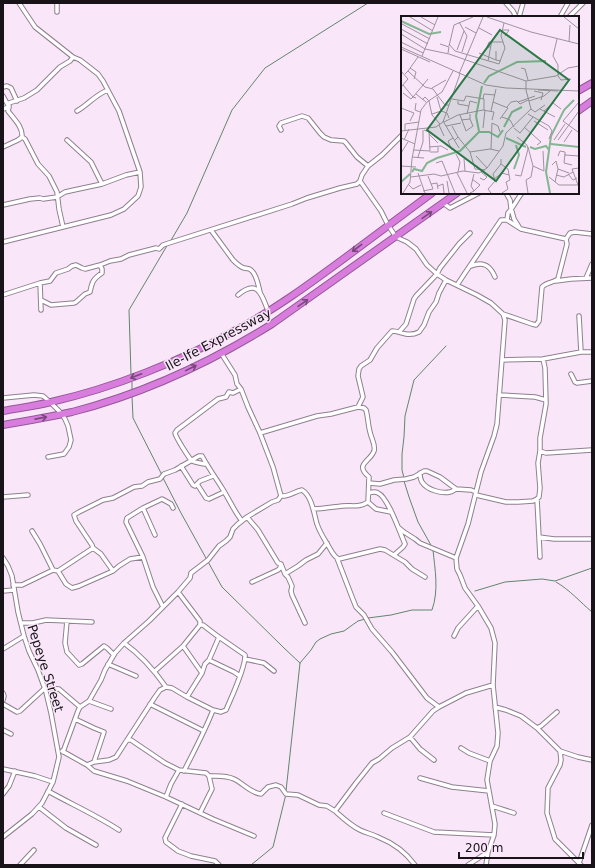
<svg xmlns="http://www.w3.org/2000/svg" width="595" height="868" font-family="'DejaVu Sans',sans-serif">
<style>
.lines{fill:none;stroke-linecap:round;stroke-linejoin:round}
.stream{stroke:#63856d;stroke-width:1}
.street-casing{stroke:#8f8090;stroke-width:5.5}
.highway-casing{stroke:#955898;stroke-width:8}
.street{stroke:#fff;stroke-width:3.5}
.highway{stroke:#d87ddd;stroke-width:6}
.oneway{stroke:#78487b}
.labels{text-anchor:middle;stroke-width:3;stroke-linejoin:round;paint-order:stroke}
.street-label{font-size:13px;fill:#181319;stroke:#f9e7f9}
.inset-river{fill:none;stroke:#83b691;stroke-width:2}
.inset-road{fill:none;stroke:#9f929f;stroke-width:1}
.view{fill:#2b7847;fill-opacity:0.15;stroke:#2b7847;stroke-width:2}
.inset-edge{fill:none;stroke:#181319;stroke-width:2}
</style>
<rect width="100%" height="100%" fill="#f9e7f9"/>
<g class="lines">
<path class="stream" d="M170 242 187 213 232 110 265 68 368 3
M131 374 129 310 168 244
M132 382V390
M132 396 133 418 162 475
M163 478 181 513 222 587 284 648 300 663
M404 478 402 470V454L404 437 405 416 414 380 446 346
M404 481 409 497 418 522 432 547
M556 582C570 590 580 602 592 612
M475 591 505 582 542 579 555 581 592 568
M368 618 391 615 412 610H432C439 590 435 570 433 550
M286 791 300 663 311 650 316 642 320 639 331 634 344 631 358 621 365 619
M251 865 273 847 286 794"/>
<g class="street-casing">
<path id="street" d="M57 3V12
M506 3 513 11 516 17
M519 17 523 3
M560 17 568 3
M569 17 583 3
M3 87 7 86 11 88 17 101
M3 96 9 107 8 111C14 119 23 127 22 137L25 139 38 164 49 176 57 192 59 209 63 227
M3 109 9 107V103L24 98 37 90 60 67 70 61 73 57
M77 111C88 105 96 94 108 90
M281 130 279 126 281 123 302 116 308 118 320 133 324 137 331 140 344 141 346 143 357 157 368 166
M67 140 91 162 102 184 126 175 140 172
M3 147 18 140 22 137
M360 181 381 211 388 225 396 237 407 242 416 249 427 265 437 274 446 280 477 295 491 303 503 314 505 320 497 424 494 436 481 472 468 524 456 558 457 569 460 575 465 588 478 606 491 628 495 643 493 685 498 733 497 746 490 761 487 780 495 824 494 835 488 852 486 865
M506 193 510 200 511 208 514 219 519 227
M443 203 450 208 479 193
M3 205 30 199 40 198 43 199 57 197 65 192 74 190 102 184
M507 220 508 213C513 208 517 199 522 193
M211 230 233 260C236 263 240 267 244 268 248 269 248 268 251 270 257 275 258 285 260 292
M3 242 111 215 124 209 138 196 141 187 140 172 119 111 103 81 98 74 80 60 73 57 35 27 19 3
M471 266C483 261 490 265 495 277
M586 278 592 264
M556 281 571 279 592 278
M40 283 41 310
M457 285 465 273 501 220H507L521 229 566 239
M3 295 40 283 50 281 56 273 68 269 72 266 76 265 82 268 85 269 100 265 110 261 121 259 129 255 156 248 159 249 163 245 169 243 292 204 307 198 340 188 357 184 360 181 362 175 368 166 382 155 402 135
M238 295C258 278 262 295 268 311
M41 300 51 305 74 303 76 302 85 294 90 292C92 282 93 279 102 273V269L100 265
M503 314 532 324 536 325 539 321 542 287C547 282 553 283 558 279L567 244 566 239 570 233 575 232 592 234
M579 316 581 352
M399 332 406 324 414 299 416 296 437 274 440 268 459 244 470 233
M221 353 235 375 237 384 241 389 248 407 260 433 273 467 281 496
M502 360 543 359 581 352H592
M571 374 575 382 577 383 592 381
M499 395 535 397 546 400
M3 398 34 395 43 396 50 402 62 414 65 419 68 426 71 440 69 447 64 454 48 457
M358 407 363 397 358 376 359 369 361 366 370 360 377 348 392 331C397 331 400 333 406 334 411 335 415 334 419 332L424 325 429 312 436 302 439 293 446 280
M260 433 317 416 331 414 358 407 364 408 366 410C368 417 368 425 370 432 371 438 376 445 374 451 370 462 354 464 369 477L368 502
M540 451 546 453 592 450
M205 464C201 463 196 463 192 461 189 458 176 438 175 433L177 430 218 399 226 397 229 392 233 393 241 389
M181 466 193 485 195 486 197 484 206 498 209 499 224 492
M420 473C420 476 420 479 422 482 427 490 442 494 450 492 452 492 454 490 456 489
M369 483 380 484 394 480 406 479 414 477 424 471H427L440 477 456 489 471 490 476 492
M197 484 200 481 213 476
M369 493C372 492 375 491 378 493 388 497 400 533 405 544L403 547 394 555
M476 495 506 502H518L533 501 537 499 539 497 540 488 538 463 540 451V438L546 404 545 368 543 359
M281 496C289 497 295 491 302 490 312 496 314 514 317 524 320 533 325 540 329 547 332 552 334 557 339 559L380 549 385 550 405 562 412 569 425 577
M3 497 28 495
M537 499 540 557
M368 502 376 509 391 512
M143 508 155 535
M313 509C323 509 333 507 342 506 352 505 359 508 368 502
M247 517 258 530 278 563 281 564 285 574 288 577 292 586 291 591 292 595 305 623
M398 527 404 532 415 539 420 543 456 558
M32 531 40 544 53 570
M539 537 554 539H592
M93 548 101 554 113 571
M3 558 8 566 12 576 18 612 24 636 29 651 38 670 46 692 51 713 59 757 53 782 42 803 32 814 3 837
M337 558 352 597 356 607 364 615 372 629 392 652 427 698 439 707
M58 571 66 584 72 588 79 586 113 571 119 566 130 559 143 557
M285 574 298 566 306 560 318 554 327 543
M252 582 278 570 280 568 281 564
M13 585H22L53 570 58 571 93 548 92 545 76 521 74 515 79 512 103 500 113 498 134 487 142 486 148 482 160 479 164 474 175 470 199 456H202C208 467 215 477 222 488 229 499 234 511 242 521
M3 591 14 590
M163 607 153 587 143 557 126 522 127 518 143 508 162 499 171 504 173 508
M67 621 65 643 67 652 79 665 82 664 104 646 107 648 114 655
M21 623H33L46 620 92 622
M454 636 458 628 478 606
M124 643C141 655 154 670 166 687
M183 646 202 673
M3 649 24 636
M245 659 264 663 274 671
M209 660 219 637
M108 664 136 676
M155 671 183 646 200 625V621L178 592
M3 693 4 696 3 700
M187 697 202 673 205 664 209 660 234 672 240 676
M89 701 111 709
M3 704 17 712 20 711 45 688 59 689 80 707
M150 704 204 731
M495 707 506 710 521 716 537 728 541 726 557 712
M75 719 94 728 104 732 94 762 87 765
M537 728 560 751 561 760 560 765 548 788 547 813 555 839 581 865
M3 730 11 734
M410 737 420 749 434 760
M127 740H131L165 763 179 770 206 773 209 776 212 789 200 813
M461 748 469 753 490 761
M62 751 87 765 94 771 127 781 166 797 213 819 254 836
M560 751 578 757 592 760
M63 752 78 711 80 707 89 701 101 680 105 670 115 653 124 643 149 621 178 592 190 578 191 573 208 560 219 546 226 541 230 537 233 529 238 524 247 517 272 502 278 500 281 496
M94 762 109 760 116 757 155 697 160 690 166 687 172 688 187 697 213 710 221 712 226 710C231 698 246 667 245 655L216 635 203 625H200
M3 769 35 776 53 782
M184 771C194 751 205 731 213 710
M209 776C217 776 226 775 234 779 243 783 250 793 261 794L268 787 276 785 281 787 286 794 298 795 319 805 327 806 335 811 356 783 372 763 379 759 392 748 410 737 433 711 439 707 466 693 493 685
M420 778 452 787 489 791
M48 791C71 804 96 815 119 830
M3 794 9 786 15 771
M166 797 171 784 179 770
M182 804 165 838 166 842 178 851 191 856 215 861 219 865
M492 806 514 813
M39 807 66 828 96 845
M335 811C343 818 350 825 360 830 366 833 372 834 378 837 393 843 405 851 415 865
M384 813 434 832 494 835
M579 863 592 825
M20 865 34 850
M468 865 488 852"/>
</g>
<g class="highway-casing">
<path id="highway" d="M578 91 592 83
M578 111 592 101
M3 411C19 408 35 406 51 402 113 388 181 361 236 330 274 310 308 285 342 260 372 238 402 215 432 193
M3 425C26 421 49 417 72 412 142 394 211 362 272 324L457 193"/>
</g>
<use href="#street" class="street"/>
<use href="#highway" class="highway"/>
</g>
<defs><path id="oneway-shaft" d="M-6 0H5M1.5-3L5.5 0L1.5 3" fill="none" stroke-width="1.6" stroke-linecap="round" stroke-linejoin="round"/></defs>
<g class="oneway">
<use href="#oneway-shaft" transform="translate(427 215) rotate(-35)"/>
<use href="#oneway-shaft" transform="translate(357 248) rotate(143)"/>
<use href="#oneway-shaft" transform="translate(303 303) rotate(-35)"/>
<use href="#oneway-shaft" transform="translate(191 368) rotate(-26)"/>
<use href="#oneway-shaft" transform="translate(136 376) rotate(159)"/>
<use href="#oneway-shaft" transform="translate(41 418) rotate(-11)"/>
</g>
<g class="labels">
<g class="street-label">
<text transform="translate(218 339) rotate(-28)" y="5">Ile-Ife Expressway</text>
<text transform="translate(46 668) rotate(72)" y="5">Pepeye Street</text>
</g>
</g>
<g transform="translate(401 16)">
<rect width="178" height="178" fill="#f9e7f9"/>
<path class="inset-river" d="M0 5 28 18 40 16M83 67 88 60 116 46 145 45M103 111 111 96 121 91M78 115 75 100 81 70M105 122 125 131M150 128 178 131M129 131 134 133 145 130 148 134M113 153 118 139 115 129M11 156 13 153 21 155 26 147 36 142 59 135 78 116H88L97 121 102 114M0 166 9 158M149 177 145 156 150 120 163 94 173 84"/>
<path class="inset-road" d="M9 1 32 15M20 1 34 9M86 1 130 16 178 28M163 1 178 13M58 6 66 20 61 36M1 8 29 23M64 11 75 17M78 12 91 19M0 13 27 28M101 14H108L104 20M0 18 24 33 48 38 125 65 155 60 167 52 178 50M156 23 152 40 157 49V60L160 64 170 63M0 26 22 37M168 26 169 9M39 28 48 31 47 37M48 28 54 35 98 48 104 32 100 20 103 7M48 30 53 9 72 1M0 31 85 69 105 72 178 75M90 31H86L88 26H102M0 33 29 46M56 34 63 15M95 35V44L100 45M78 37 95 44M21 40 37 1M87 45 91 24M9 52 15 56 13 63M120 52 124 53 127 64M0 55 7 63 0 71M7 55 17 41M4 58 7 55 24 71 32 73 37 80M58 58 82 1M2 69 12 81 27 63M31 72 45 64M137 74 157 75M133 75 142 77 140 84M2 77 10 83 12 81 15 82M15 78 25 86M37 80 44 89H48M36 81 40 95M51 83 63 85 65 80 83 83V94M82 83 83 78 94 79M21 84 24 81 28 85 31 99 39 108M57 85V88L68 90M128 85 143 80 149 75M92 86 107 92 99 103M117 86 134 80M15 87 14 94 19 96M106 91 110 86 116 85 119 88 127 84M0 92 13 97 9 105M130 93 134 96 144 89M139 93 154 101M90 95 95 73M143 95 152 87 160 93M31 98 40 95 46 97 48 102M66 98 69 85 76 87M127 98 148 110 151 115 148 123M59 99 65 115 72 110 69 103M101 101 109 104 113 111M60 104 69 103V98M42 105 58 132M133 105 147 114M43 106 57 99 82 94 93 96 91 104M91 107 97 110 99 116M38 109 43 120M45 110 60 107M51 110 57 121 53 125M123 111 140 126 136 129M82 112 84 94M113 112 119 117 132 101M4 114V108L18 106M0 115 35 111 42 106 59 58M177 116 162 105 178 86M28 118 37 127M57 121 69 136 89 133 98 135M0 122 14 128M3 124 8 113M153 124 164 108M157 124 178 95M163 126 171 114M28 131 40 130 47 134M127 131 132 150 130 161 125 164 127 177M90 133 91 107M13 134 29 135 28 116 23 114M51 134 47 125 52 122M29 136H37V131M69 136 74 153 84 154M0 137 7 126M55 138 59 146 57 156M164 138 163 147 171 149M75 140 86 152M157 140 159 135 164 136V139L178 140M11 141 23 142M17 141 22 126V114M63 143 64 155M35 147 41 145 54 177M100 148 107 153 109 164 105 166 107 173 101 177M151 149 155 145 157 153 168 157M0 150 15 151M132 150 143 155 142 135M17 157 24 177M56 157 66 177M167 158 172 164 176 162M114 159 120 160 127 133 126 129 116 121M155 159 163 161 172 156M10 161 33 158 40 160 62 155 78 157 86 152 102 130 105 117 130 93 125 74V65M148 161 158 169H178M79 162 83 164 86 161 80 156M71 163 79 169 73 175M93 163 101 157 108 159M46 165 48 177M154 166 157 153M7 168 12 173 20 169M30 168 36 167 37 173M177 169 171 153 178 152M37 170 42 168 43 177M22 175 32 173 27 160M2 177 9 166 11 143 20 94 26 86 41 76 52 55M69 177 73 175 70 170 73 158M90 177 87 173 94 165 92 158 100 148V143"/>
<path class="view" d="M99 14 168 64 95 165 26 114Z"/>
<rect width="178" height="178" class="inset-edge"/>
</g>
<rect width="595" height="868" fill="none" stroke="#181319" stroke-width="8"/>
<path d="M459 852v6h124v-6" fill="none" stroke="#181319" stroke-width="2"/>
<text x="465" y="852" font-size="12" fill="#181319" stroke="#f9e7f9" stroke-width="3" paint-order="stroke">200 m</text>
</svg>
